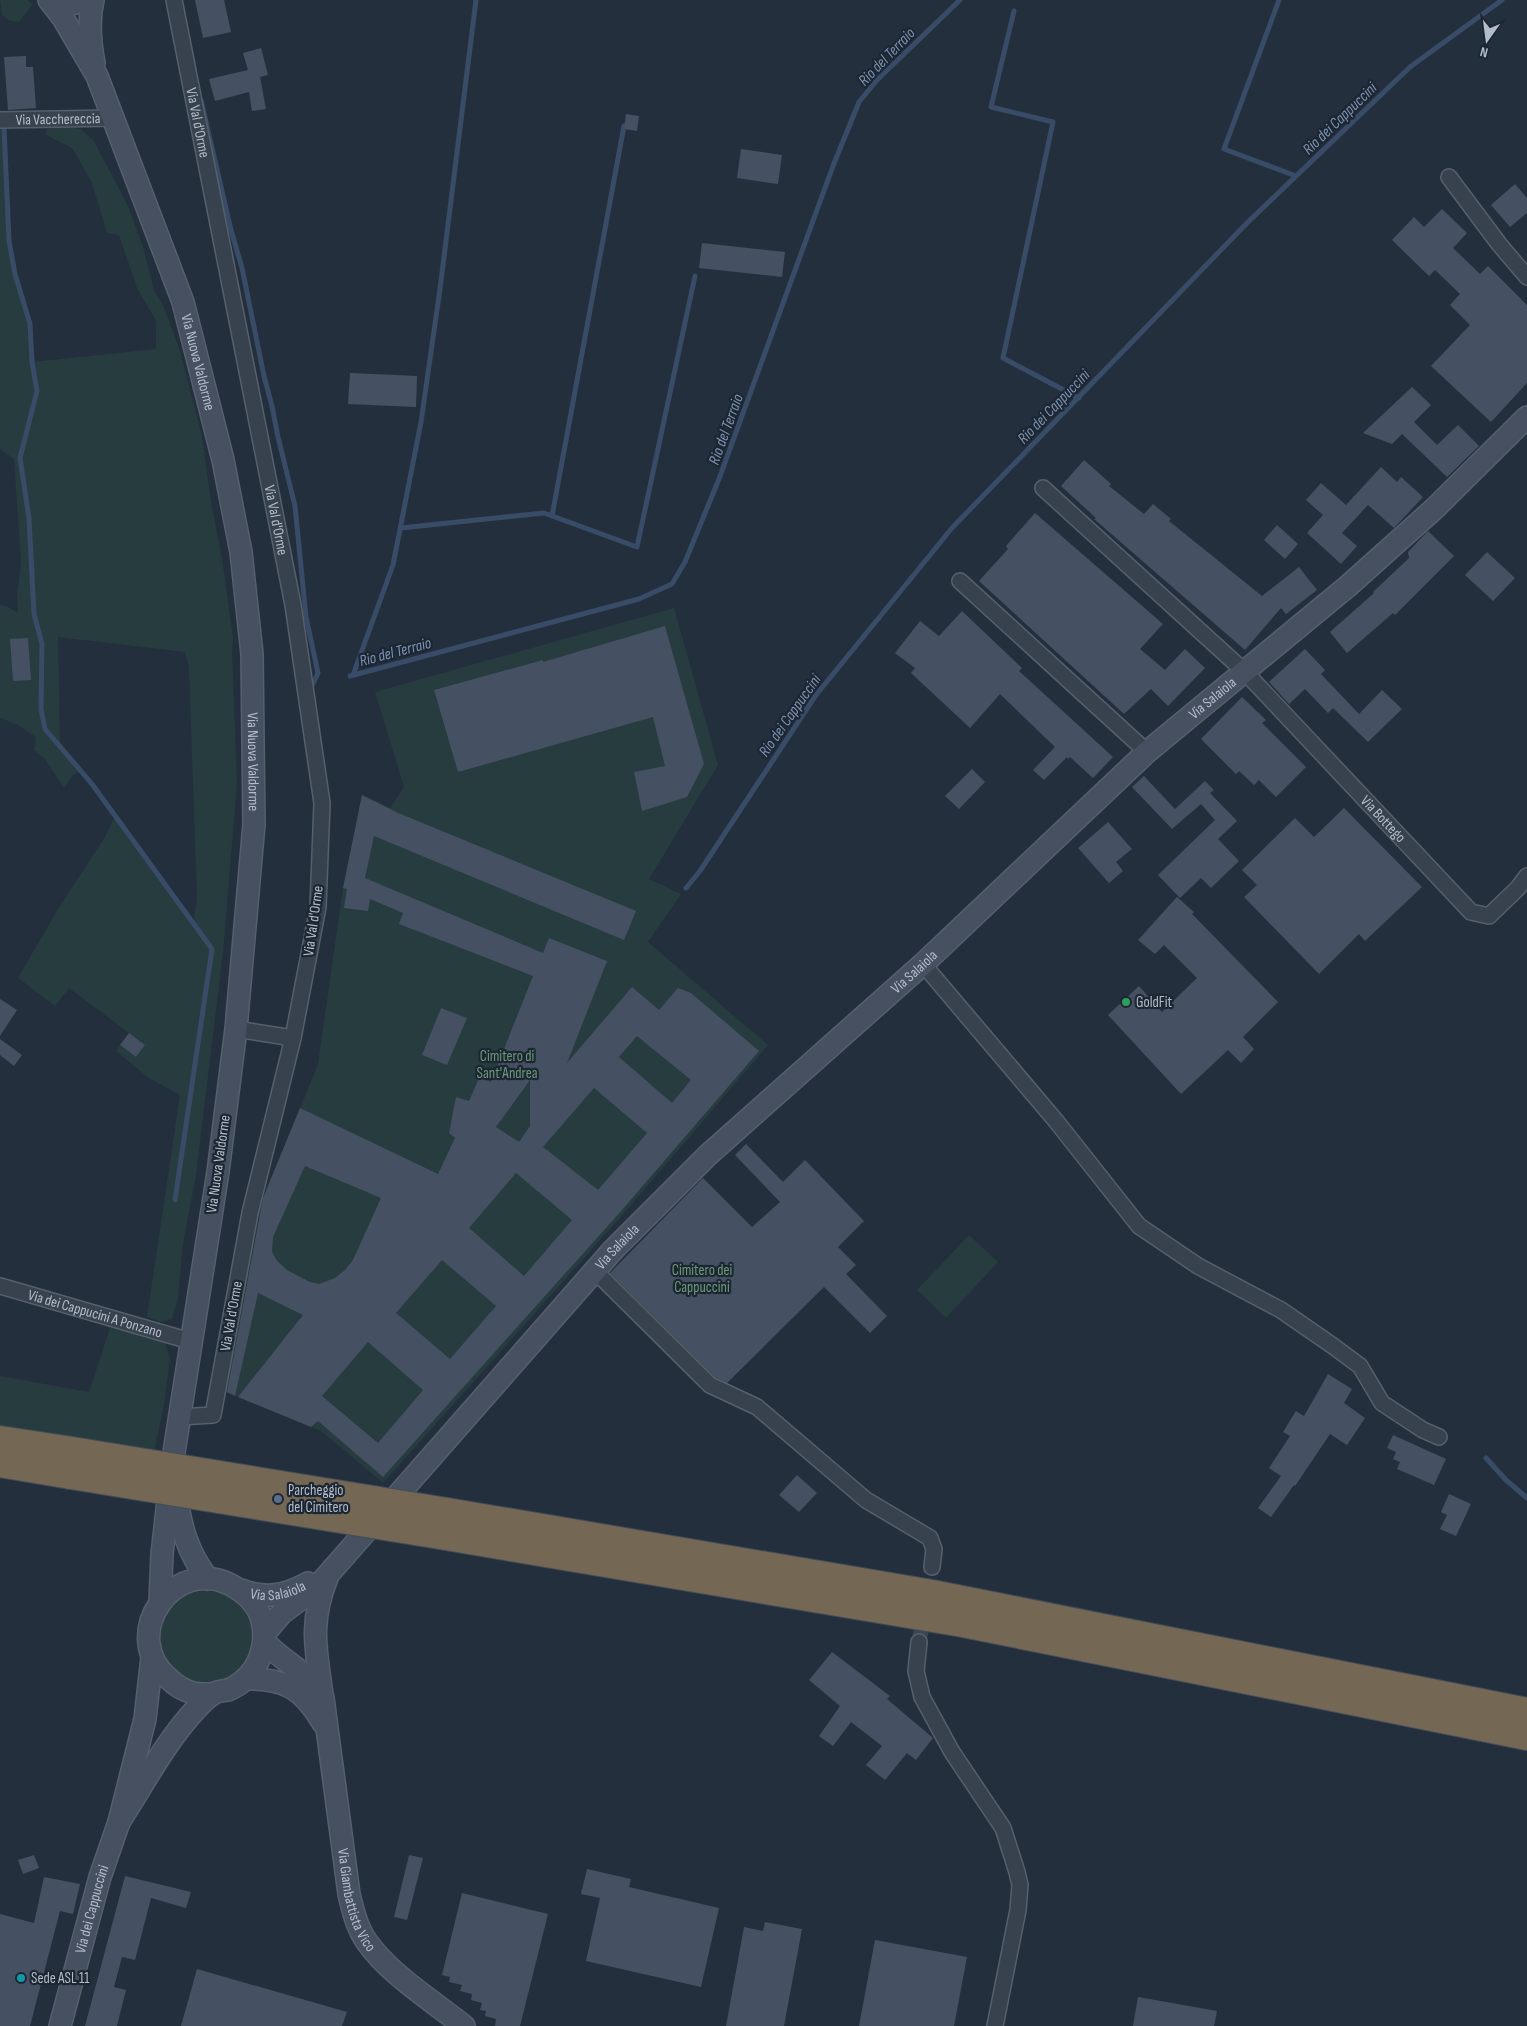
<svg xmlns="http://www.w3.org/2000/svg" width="1527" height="2026" font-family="'Sofia Sans Condensed',sans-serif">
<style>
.green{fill:#263c3f}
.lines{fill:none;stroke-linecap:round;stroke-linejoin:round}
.stream{stroke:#394c67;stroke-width:5}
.building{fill:#455162;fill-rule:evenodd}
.street-tunnel{stroke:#3a4453;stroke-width:15;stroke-dasharray:15 8;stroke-linecap:butt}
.street-casing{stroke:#565f6c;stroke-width:18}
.secondary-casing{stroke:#565f6c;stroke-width:24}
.highway-casing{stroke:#434c59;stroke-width:30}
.street{stroke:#38414e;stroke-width:15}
.secondary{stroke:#465061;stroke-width:21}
.highway{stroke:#746855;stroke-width:28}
.highway-bridge-casing{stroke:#434c59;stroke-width:30;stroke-linecap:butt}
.highway-bridge{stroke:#746855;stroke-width:28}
.leisure-dot{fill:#2e9e5b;stroke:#1d2633;stroke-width:2}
.service-dot{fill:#5c6f8a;stroke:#1d2633;stroke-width:2}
.culture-dot{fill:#0f9aa8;stroke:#1d2633;stroke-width:2}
.labels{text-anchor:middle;stroke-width:4.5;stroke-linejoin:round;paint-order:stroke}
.street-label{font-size:15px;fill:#b4bcc9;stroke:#1d2633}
.poi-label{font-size:15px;fill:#b4bcc9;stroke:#1d2633;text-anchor:start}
.park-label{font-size:15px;fill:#6b9a76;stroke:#1d2633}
.water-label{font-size:16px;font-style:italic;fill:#7c92b1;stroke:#1d2633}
</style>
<rect width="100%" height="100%" fill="#242f3e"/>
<path class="green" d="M0 0H27L33 4 19 22 10 21 2 15Z
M0 125 4 128 9 241 15 274 30 324 32 362 156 349V321L137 288 119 235 107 233 92 183 79 160 72 148 46 135 47 129 66 127 81 129 94 141 129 208 143 247 154 290 164 307 180 351 202 436 211 502 222 558 233 638 232 652 237 783 223 952 196 1175 183 1244 178 1298 172 1319 161 1322 147 1317 180 1095 149 1078 116 1051 120 1045 136 1057 145 1045 69 988 55 1006 18 978 58 909 105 837 115 816 193 923 197 900 189 667 185 652 58 637 60 746 81 770 72 776 64 788 45 759 34 750 36 737 18 725 0 718V605L7 606 18 613 17 596 21 563 14 459 0 449Z
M674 608 718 765 649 879 681 894 648 942 768 1045 619 1219 383 1483 321 1431 222 1390 257 1213 318 1064 343 888 362 795 390 808 404 787 375 692Z
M969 1235 998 1262 946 1318 917 1290Z
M113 1319 164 1338 170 1359 164 1405 154 1452 0 1426V1376L89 1392Z
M160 1637a46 46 0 1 1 92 0a46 46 0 1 1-92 0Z"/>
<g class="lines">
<path class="stream" d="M1279 0 1224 149 1296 176
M1014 11 991 107 1053 122 1003 358 1079 398
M201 100 231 230 242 268 264 376 272 406 278 437 295 506 306 617 318 673 310 690
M4 128 9 241 15 274 30 324 32 362 37 391 20 458 29 518 34 614 42 644 41 709 45 729 92 784 212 949 175 1200
M552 516 624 126
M401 528 544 513 637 547 695 276
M353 675 393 565 421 422 440 289 476 0
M350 676 639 599 672 584 685 562 719 479 833 166 859 102 877 80 960 0
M686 888 700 871 816 695 952 528 1247 223 1410 67 1502 0
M1486 1458 1506 1480 1527 1498"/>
</g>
<path class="building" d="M195 0H224L231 32 203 38Z
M261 48 268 75 260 77 266 109 252 111 249 92 215 101 209 79 248 70 243 53Z
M26 56V67H33L36 108 8 110 4 57Z
M626 114 639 116 637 131 624 129Z
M741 149 782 155 778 184 737 178Z
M1515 184 1527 198V213L1510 227 1491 205Z
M1442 209 1467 233 1453 248 1480 274 1488 266 1527 305V383L1491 422 1431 366 1470 325 1450 305 1460 294 1435 270 1429 276 1392 240 1414 217 1424 227Z
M702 243 785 252 782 277 699 268Z
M350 373 417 376 416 407 348 404Z
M1412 387 1431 405 1414 422 1437 445 1458 425 1479 446 1447 477 1402 434 1392 444 1363 433Z
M1084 460 1111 484 1109 486 1144 514 1153 504 1171 519 1169 521 1262 596 1299 567 1317 590 1286 614 1281 608 1245 650 1094 519 1096 518 1061 486Z
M1381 467 1397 482 1401 477 1423 497 1394 528 1368 505 1342 533 1357 546 1341 564 1307 533 1323 515 1306 500 1321 483 1346 505Z
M1035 513 1163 624 1140 649 1165 670 1185 649 1205 668 1168 706 1151 689 1124 714 979 581 1008 549 1006 546Z
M1277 525 1298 544 1285 559 1264 540Z
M1428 531 1454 556 1395 615 1393 613 1347 653 1330 632 1374 593 1373 592 1409 558 1408 552Z
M1487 552 1515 578 1493 601 1465 575Z
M962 611 1022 668 1019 671 1113 757 1093 778 1070 757 1068 759 1067 757 1044 780 1033 770 1055 747 1000 694 970 728 911 673 915 668 895 653 920 621 939 636Z
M665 626 704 764 687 797 642 811 634 772 665 766 653 717 458 772 434 690 543 660V662Z
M28 638 31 680 13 681 10 639Z
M1305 649 1325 670 1321 674 1359 714 1382 690 1402 709 1368 742 1333 708 1328 713 1305 689 1289 704 1269 682Z
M1242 697 1266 720 1262 723 1306 767 1276 797 1259 780 1254 785 1239 771 1236 774 1201 739Z
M972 769 985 782 959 809 945 796Z
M1144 776 1175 809 1205 781 1214 790 1210 793 1237 821 1218 839 1239 861 1211 888 1201 878 1180 898 1158 875 1215 820 1201 804 1172 829 1132 787Z
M362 795 396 812 636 911 624 940 374 836 365 878 543 953 549 938 607 961 567 1063 632 987 659 1010 678 988 691 993 759 1051 622 1210 383 1477 318 1421 311 1427 238 1397 303 1315 258 1293 235 1396 227 1392 263 1198 300 1108 438 1174 455 1138 449 1133 456 1097 469 1101 480 1076 491 1082 533 976 399 924 403 913 370 899 368 911 344 908 347 889 343 888ZM637 1036 691 1080 672 1103 619 1057ZM530 1080V1126L519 1142 496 1127ZM594 1088 647 1133 598 1190 543 1147ZM305 1166 381 1198 353 1260 345 1270 335 1278 319 1284 310 1282 287 1270 277 1261 272 1252 273 1237ZM516 1173 572 1220 524 1276 469 1228ZM442 1260 496 1306 450 1359 396 1313ZM368 1342 423 1390 378 1443 322 1396Z
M1344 808 1422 887 1365 941 1359 934 1319 974 1244 897 1257 885 1242 870 1295 818 1314 837Z
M1108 822 1132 849 1116 862 1123 871 1109 883 1078 848Z
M1177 897 1194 912 1192 914 1278 1002 1243 1037 1254 1049 1241 1063 1228 1050 1181 1094 1108 1015 1139 986 1162 1012 1197 978 1164 945 1155 954 1138 940Z
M0 999 17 1010 0 1036Z
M441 1008 467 1018 447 1065 422 1055Z
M129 1033 145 1045 136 1057 120 1045Z
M0 1039 22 1055 14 1066 0 1055Z
M746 1144 783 1182 805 1160 864 1221 838 1247 856 1265 846 1274 887 1316 870 1333 824 1287 727 1383 715 1377 610 1273 703 1178 752 1227 780 1202 735 1155Z
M1328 1374 1352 1389 1344 1403 1365 1418 1347 1445 1330 1434 1295 1486 1294 1485 1271 1517 1258 1508 1281 1476 1269 1468 1290 1436 1283 1432 1296 1411 1304 1416Z
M1393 1435 1446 1459 1434 1485 1397 1469 1400 1462 1393 1459 1396 1452 1387 1448Z
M797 1475 817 1493 799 1512 779 1495Z
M1449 1494 1471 1504 1456 1536 1440 1529 1447 1515 1441 1512Z
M832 1652 890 1696 887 1699 933 1738 916 1760 907 1753 885 1780 866 1765 882 1746 851 1722 833 1746 819 1736 840 1706 809 1680Z
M34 1855 39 1868 23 1874 18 1860Z
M409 1855 423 1858 407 1920 394 1917Z
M587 1869 631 1879 629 1887 719 1908 701 1987 586 1961 600 1898 581 1894Z
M125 1876 191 1892 186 1908 151 1898 135 1960 122 1957 114 1987 126 1990 117 2026H85Z
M44 1877 80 1884 73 1914 60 1911 30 2026H0V1914L34 1923Z
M462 1893 548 1914 520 2026H495L496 2019 485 2016 486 2011 480 2010 482 2003 471 2000 472 1994 460 1991 462 1985 449 1982 450 1977 442 1975Z
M765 1922 802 1929 784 2026H726L744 1927 763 1931Z
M875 1940 967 1957 954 2026H859Z
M197 1969 347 2012 342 2026H181Z
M1138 1997 1217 2011 1214 2026H1133Z"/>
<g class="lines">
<path class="street-tunnel" d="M919 1642 932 1567"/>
<g class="street-casing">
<g id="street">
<path id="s1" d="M174 0 293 605 322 803 318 907 293 1038 250 1213 213 1415 179 1417"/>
<path id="s2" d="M0 120 114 118"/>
<path d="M1449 177 1499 244 1527 277"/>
<path id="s3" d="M1043 488 1245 672 1471 912 1489 916 1518 888 1527 876"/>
<path d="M960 581 1147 752"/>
<path d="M923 964 1056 1121 1139 1226 1198 1266 1281 1310 1333 1346 1360 1366 1382 1403 1423 1430 1439 1437"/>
<path d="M236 1029 293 1038"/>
<path d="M594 1270 710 1385 757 1407 866 1500 930 1538 934 1549 932 1567"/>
<path id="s4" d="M0 1286 190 1341"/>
<path d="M919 1642 916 1671 922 1697 952 1752 1003 1828 1017 1872 1020 1885 1018 1910 995 2026"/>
</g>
</g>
<g class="secondary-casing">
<g id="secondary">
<path id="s5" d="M49 0 63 18 97 76 183 302 223 460 241 552 252 654 254 824 236 1029 218 1172 172 1465 162 1554 160 1602"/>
<path d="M53 0 71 4 87 0"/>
<path d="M93 0C88 21 90 42 94 63"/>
<path d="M176 1494C181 1527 187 1552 208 1579"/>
<path id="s6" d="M241 1590C266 1599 284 1596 308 1583"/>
<path id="s7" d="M264 1634 282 1613 318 1586 613 1250 708 1155 923 964 1147 752 1348 586 1434 509 1527 417"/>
<path id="s8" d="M264 1641C284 1664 308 1670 323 1698L349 1894C353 1911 357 1928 367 1942 388 1973 434 2002 464 2026"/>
<path d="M245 1679C286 1678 303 1689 323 1723"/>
<path d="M322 1695C316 1648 309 1624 327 1578"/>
<path d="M119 1822C143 1785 166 1741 196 1709 201 1704 207 1697 213 1694 217 1691 223 1691 228 1690 238 1686 248 1678 254 1669 263 1655 266 1637 262 1621 258 1605 246 1593 231 1585 174 1555 118 1635 168 1678 175 1685 184 1691 194 1693 200 1694 207 1694 213 1694"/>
<path id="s9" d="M60 2026 100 1877 119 1822 145 1719 152 1657"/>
</g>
</g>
<g class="highway-casing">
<path id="highway" d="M0 1440 66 1450
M0 1463 71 1475
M447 1512 932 1594 1527 1712
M440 1535 963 1623 1527 1736"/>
</g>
<use href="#street" class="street"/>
<use href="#secondary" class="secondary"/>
<use href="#highway" class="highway"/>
<g class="highway-bridge-casing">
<path id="highway-bridge" d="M66 1450 447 1512
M71 1475 440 1535"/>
</g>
<use href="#highway-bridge" class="highway-bridge"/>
</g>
<circle class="leisure-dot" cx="1126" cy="1002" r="5"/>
<circle class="service-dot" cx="278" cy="1499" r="5"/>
<circle class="culture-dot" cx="21" cy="1978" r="5"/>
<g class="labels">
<g class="street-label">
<text dy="5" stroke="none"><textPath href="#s2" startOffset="58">Via Vacchereccia</textPath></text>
<text dy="5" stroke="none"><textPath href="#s1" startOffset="125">Via Val d'Orme</textPath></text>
<text dy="5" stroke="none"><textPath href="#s5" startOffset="394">Via Nuova Valdorme</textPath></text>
<text dy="5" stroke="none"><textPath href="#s1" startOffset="530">Via Val d'Orme</textPath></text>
<text dy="5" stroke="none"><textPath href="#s7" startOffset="1335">Via Salaiola</textPath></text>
<text dy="5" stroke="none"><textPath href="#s5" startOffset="799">Via Nuova Valdorme</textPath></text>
<text dy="5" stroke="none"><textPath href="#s3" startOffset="475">Via Bottego</textPath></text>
<text transform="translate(313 921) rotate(-82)" y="5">Via Val d'Orme</text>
<text dy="5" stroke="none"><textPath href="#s7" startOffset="930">Via Salaiola</textPath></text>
<text transform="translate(218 1164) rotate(-82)" y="5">Via Nuova Valdorme</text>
<text dy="5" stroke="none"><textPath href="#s7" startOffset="525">Via Salaiola</textPath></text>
<text dy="5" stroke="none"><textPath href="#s4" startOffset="99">Via dei Cappucini A Ponzano</textPath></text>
<text transform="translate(231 1316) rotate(-80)" y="5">Via Val d'Orme</text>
<text dy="5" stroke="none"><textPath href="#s6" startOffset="38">Via Salaiola</textPath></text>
<text dy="5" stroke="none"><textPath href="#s8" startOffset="288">Via Giambattista Vico</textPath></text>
<text dy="5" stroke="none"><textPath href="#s9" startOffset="121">Via dei Cappuccini</textPath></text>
</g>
<g class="poi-label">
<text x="1136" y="1007">GoldFit</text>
<text x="288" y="1495">Parcheggio<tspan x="288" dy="17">del Cimitero</tspan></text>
<text x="31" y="1983">Sede ASL 11</text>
</g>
<g class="park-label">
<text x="507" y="1061">Cimitero di<tspan x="507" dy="17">Sant'Andrea</tspan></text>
<text x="702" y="1275">Cimitero dei<tspan x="702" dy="17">Cappuccini</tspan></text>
</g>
<g class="water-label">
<text transform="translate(886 56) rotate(-46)" y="6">Rio del Terraio</text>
<text transform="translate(1339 118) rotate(-44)" y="6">Rio dei Cappuccini</text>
<text transform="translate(1053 406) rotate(-46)" y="6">Rio dei Cappuccini</text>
<text transform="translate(725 429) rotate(-70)" y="6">Rio del Terraio</text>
<text transform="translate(395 651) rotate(-15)" y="6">Rio del Terraio</text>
<text transform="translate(789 715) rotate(-55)" y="6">Rio dei Cappuccini</text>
</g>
</g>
<g transform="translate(1487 40) rotate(194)" stroke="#1d2633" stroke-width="4" paint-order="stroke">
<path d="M0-4L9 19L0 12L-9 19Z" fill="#b4bcc9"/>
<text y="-8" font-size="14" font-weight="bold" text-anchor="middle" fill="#b4bcc9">N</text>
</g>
</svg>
